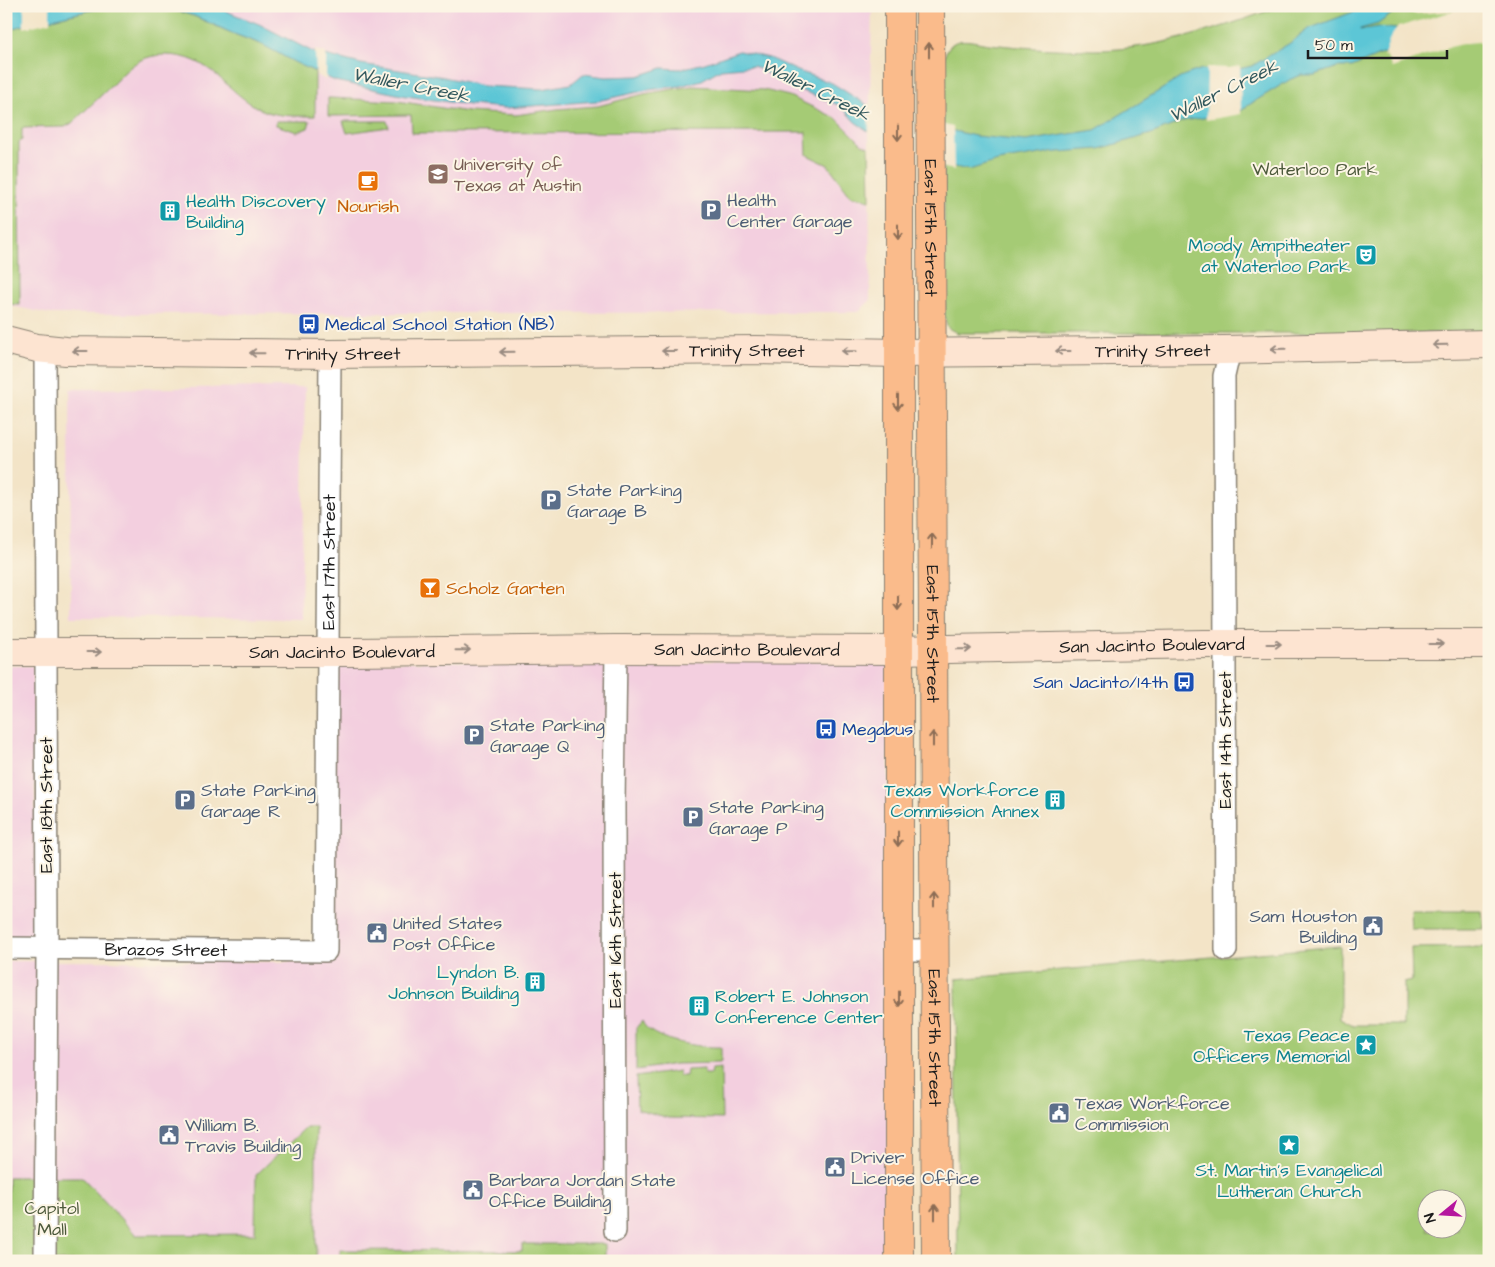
<svg xmlns="http://www.w3.org/2000/svg" width="1495" height="1267" font-family="'Architects Daughter',sans-serif">
<style>
.built{fill:#f3cfdf}
.green{fill:#a5cb75;stroke:#607448;fill-rule:evenodd}
.water{fill:#5cc6d6;stroke:#3c7179}
.pier{fill:#f3e4c7}
.lines{fill:none;stroke-linecap:round;stroke-linejoin:round}
.minor-casing{stroke:#888072;stroke-width:24}
.secondary-casing{stroke:#888072;stroke-width:30}
.primary-casing{stroke:#888072;stroke-width:30}
.minor{stroke:#fff;stroke-width:21}
.secondary{stroke:#fde4d1;stroke-width:28}
.primary{stroke:#fabb8b;stroke-width:28}
.oneway{stroke:#8b6c54}
.oneway2{stroke:#988a80}
.labels{text-anchor:middle;stroke-width:4;stroke-linejoin:round;paint-order:stroke}
.education-label{font-size:18px;fill:#785e54;stroke:#fcf5e5;text-anchor:start}
.park-label{font-size:18px;fill:#4c593b;stroke:#fcf5e5}
.service-label{font-size:18px;fill:#4e5e75;stroke:#fcf5e5;text-anchor:start}
.culture-label{font-size:18px;fill:#0d838f;stroke:#fcf5e5;text-anchor:end}
.food-label{font-size:18px;fill:#c56008;stroke:#fcf5e5}
.street-label{font-size:18px;fill:#1c1c1c;stroke:#fcf5e5}
.transit-label{font-size:18px;fill:#164399;stroke:#fcf5e5;text-anchor:start}
.water-label{font-size:19px;font-style:italic;fill:#32585d;stroke:#fcf5e5}
</style>
<rect width="100%" height="100%" fill="#fcf5e5"/>
<filter id="ink" filterUnits="userSpaceOnUse"><feTurbulence type="fractalNoise" baseFrequency=".02" numOctaves="2"/><feDisplacementMap in="SourceGraphic" scale="10" xChannelSelector="R" yChannelSelector="G"/><feConvolveMatrix kernelMatrix="1 2 1 2 8 2 1 2 1" color-interpolation-filters="sRGB"/></filter>
<filter id="wash" filterUnits="userSpaceOnUse"><feTurbulence type="fractalNoise" baseFrequency=".0096" numOctaves="4" result="noise"/><feDisplacementMap in="SourceGraphic" scale="20" xChannelSelector="R" yChannelSelector="G"/><feGaussianBlur stdDeviation="1.12" result="paint"/><feColorMatrix in="noise" values="0 0 0 0 0 0 0 0 0 0 0 0 0 0 0 0 0 1.4 0 .05"/><feComposite in="paint" operator="in"/></filter>
<g filter="url(#wash)">
<rect width="100%" height="100%" fill="#f3e4c7"/>
<path class="built" d="M6 6H872L869 147 870 301 858 312 50 314 6 305Z
M305 387 301 619 71 617 70 389Z
M888 661 889 1261H6V961L335 962 333 662Z
M6 666H33L37 939H6Z"/>
<path class="green" d="M109 6H160L194 16 234 34 261 44 315 72V116C298 116 278 117 262 110 224 92 213 55 165 55 156 55 147 57 139 61 127 68 118 79 108 89 96 100 84 112 72 123L65 127 22 128V140L19 142 20 305 6 304V34L17 27Z
M1281 6H1489V333H957L948 328 945 319 943 64C944 55 948 43 959 41 968 39 980 43 989 44 1024 48 1061 50 1096 50 1156 50 1225 27 1281 6Z
M692 86 764 90 789 96 836 118 862 144 869 147 870 200 851 196 828 165 807 155 806 132 412 133 411 115 328 116V98H330L397 101 468 112 516 115 557 109 598 106 644 94Z
M276 121H310L308 128 297 132 276 125Z
M343 121H387L389 127 347 133Z
M1410 910H1482L1484 929H1411Z
M1340 946V1018L1353 1025H1404V983L1412 981 1411 948 1489 947V1261H958L956 979ZM1428 1200H1458V1230H1428Z
M642 1021C649 1041 702 1048 721 1047V1062L720 1063 676 1064 636 1070V1028Z
M721 1068 722 1119 669 1118 637 1109 636 1077 679 1071V1076H686L687 1070 704 1069V1074H711L712 1069Z
M306 1127H316V1258H340V1250L522 1251V1244H605V1261H6V1238H8V1177H82L136 1235 255 1234 256 1175Z"/>
<path class="water" d="M6 6H109L17 27 6 34Z
M160 6H213L259 24 313 52 361 64 444 77 483 86 542 89 571 84 583 74 606 77 638 76 662 68 680 69 705 63 739 51 769 58 798 71 832 83 872 108 912 121 975 136 1026 141 1095 130 1185 75 1202 69 1230 71 1252 66 1290 43 1308 29 1353 12 1374 6H1476L1393 13 1378 24 1360 29V30L1378 27 1489 39 1388 54 1384 53 1352 67H1338L1315 75H1302L1291 79 1247 106 1241 111 1235 113 1183 121 1151 134 1099 149 1046 153 998 161 969 170 921 160 887 144 855 122 841 106 785 84 754 66 721 69 702 80 680 86 648 90 597 101 506 108 470 105 406 96 335 81 294 62 261 44 234 34 194 16Z"/>
<path class="pier" d="M24 6H50V22L24 28Z
M1424 6 1489 7V41L1467 43 1450 47 1392 68 1386 55 1383 57 1390 38 1398 27 1454 11 1412 14Z
M315 50 326 53V80L316 75Z
M1240 66 1241 114 1206 120 1207 67 1229 68Z
M868 103 873 106 913 118 953 127 954 170 920 162 885 146 869 135Z"/>
</g>
<g filter="url(#ink)">
<g class="lines">
<g class="minor-casing">
<g id="minor">
<path id="s1" d="M6 948 326 951 330 354"/>
<path d="M899 950H934"/>
<path d="M1226 950 1224 376 1230 350"/>
<path d="M615 1231 614 805 616 649"/>
<path d="M45 1261 47 948 45 349"/>
</g>
</g>
<g class="secondary-casing">
<g id="secondary">
<path id="s2" d="M6 340 37 348 66 351 330 354 756 350 898 353 1224 350 1489 344"/>
<path id="s3" d="M6 652H351L616 649 898 650 1203 644H1489"/>
</g>
</g>
<g class="primary-casing">
<g id="primary">
<path id="s4" d="M930 6 936 1261"/>
<path d="M899 1261V6"/>
</g>
</g>
<use href="#minor" class="minor"/>
<use href="#secondary" class="secondary"/>
<use href="#primary" class="primary"/>
</g>
<defs><path id="oneway-shaft" d="M-6 0H5M1.5-3L5.5 0L1.5 3" fill="none" stroke-width="1.6" stroke-linecap="round" stroke-linejoin="round" transform="scale(1.25)"/></defs>
<g class="oneway">
<use href="#oneway-shaft" transform="translate(929 50) rotate(-90)"/>
<use href="#oneway-shaft" transform="translate(898 133) rotate(90)"/>
<use href="#oneway-shaft" transform="translate(898 232) rotate(90)"/>
<use href="#oneway-shaft" transform="translate(898 402) rotate(90)"/>
<use href="#oneway-shaft" transform="translate(932 541) rotate(-90)"/>
<use href="#oneway-shaft" transform="translate(898 603) rotate(90)"/>
<use href="#oneway-shaft" transform="translate(933 739) rotate(-90)"/>
<use href="#oneway-shaft" transform="translate(898 839) rotate(90)"/>
<use href="#oneway-shaft" transform="translate(934 901) rotate(-90)"/>
<use href="#oneway-shaft" transform="translate(899 999) rotate(90)"/>
<use href="#oneway-shaft" transform="translate(935 1212) rotate(-90)"/>
</g>
<g class="oneway2">
<use href="#oneway-shaft" transform="translate(1440 345) rotate(179)"/>
<use href="#oneway-shaft" transform="translate(1278 349) rotate(179)"/>
<use href="#oneway-shaft" transform="translate(80 351) rotate(180)"/>
<use href="#oneway-shaft" transform="translate(669 351) rotate(180)"/>
<use href="#oneway-shaft" transform="translate(849 351) rotate(-179)"/>
<use href="#oneway-shaft" transform="translate(1063 351) rotate(180)"/>
<use href="#oneway-shaft" transform="translate(507 352) rotate(179)"/>
<use href="#oneway-shaft" transform="translate(257 353) rotate(-179)"/>
<use href="#oneway-shaft" transform="translate(1274 644)"/>
<use href="#oneway-shaft" transform="translate(1436 644)"/>
<use href="#oneway-shaft" transform="translate(964 649) rotate(-1)"/>
<use href="#oneway-shaft" transform="translate(463 650) rotate(-1)"/>
<use href="#oneway-shaft" transform="translate(94 652)"/>
</g>
</g>
<defs>
<g id="university-square" transform="scale(1.125)"><rect x="-9" y="-9" width="18" height="18" rx="4" fill="#8d6e63" stroke="#fcf5e5"/><path d="M0-5L7-2L0 1L-7-2ZM-4 1L0 2.5L4 1V4Q0 6-4 4Z" fill="#fff"/></g>
<g id="cafe-square" transform="scale(1.125)"><rect x="-9" y="-9" width="18" height="18" rx="4" fill="#e8710a" stroke="#fcf5e5"/><path d="M-5.5-4.5H6V0H3Q3 3.5 0 3.5H-2.5Q-5.5 3.5-5.5 0ZM3-3.2v2h1.7v-2ZM-6 4.5H4V6H-6Z" fill="#fff"/></g>
<g id="parking-square" transform="scale(1.125)"><rect x="-9" y="-9" width="18" height="18" rx="4" fill="#5c6f8a" stroke="#fcf5e5"/><path d="M-3.5-5.5H1a3.5 3.5 0 0 1 0 7H-1V5.5H-3.5ZM-1-3.4V-.6H.8a1.4 1.4 0 0 0 0-2.8Z" fill="#fff"/></g>
<g id="building-square" transform="scale(1.125)"><rect x="-9" y="-9" width="18" height="18" rx="4" fill="#0f9aa8" stroke="#fcf5e5"/><path d="M-4-6H4V6H1V3H-1V6H-4ZM-2.5-4.3h1.7v1.8h-1.7ZM.8-4.3h1.7v1.8H.8ZM-2.5-1h1.7V.8h-1.7ZM.8-1h1.7V.8H.8Z" fill="#fff"/></g>
<g id="theatre-square" transform="scale(1.125)"><rect x="-9" y="-9" width="18" height="18" rx="4" fill="#0f9aa8" stroke="#fcf5e5"/><path d="M-5-5.5Q0-4 5-5.5V0Q5 5 0 6Q-5 5-5 0ZM-3.3-2.5H-1v1.5H-3.3ZM1-2.5H3.3v1.5H1ZM-2.8 1Q0 5.5 2.8 1Z" fill="#fff"/></g>
<g id="bus-square" transform="scale(1.125)"><rect x="-9" y="-9" width="18" height="18" rx="4" fill="#1a4fb4" stroke="#fcf5e5"/><path d="M-5-6H5V4H4V6H2V4H-2V6H-4V4H-5ZM-3.5-4V0h7V-4ZM-3.5 1.2v1.5H-2V1.2ZM2 1.2v1.5H3.5V1.2Z" fill="#fff"/></g>
<g id="bar-square" transform="scale(1.125)"><rect x="-9" y="-9" width="18" height="18" rx="4" fill="#e8710a" stroke="#fcf5e5"/><path d="M-6-5H6L.8 .8V4.5H3.5V6h-7V4.5H-.8V.8Z" fill="#fff"/></g>
<g id="civic-square" transform="scale(1.125)"><rect x="-9" y="-9" width="18" height="18" rx="4" fill="#5c6f8a" stroke="#fcf5e5"/><path d="M-.6-6.5H3V-4.5H.6V-3L4-1V1h2V6H-6V1h2V-1L-.6-3ZM-1.2 2.5V6h2.4V2.5Z" fill="#fff"/></g>
<g id="sight-square" transform="scale(1.125)"><rect x="-9" y="-9" width="18" height="18" rx="4" fill="#0f9aa8" stroke="#fcf5e5"/><path d="M0-6L1.8-2.2L6-1.7L2.9 1.2L3.7 5.4L0 3.3L-3.7 5.4L-2.9 1.2L-6-1.7L-1.8-2.2Z" fill="#fff"/></g>
</defs>
<g fill-rule="evenodd">
<use href="#university-square" x="438" y="174"/>
<use href="#cafe-square" x="368" y="181"/>
<use href="#parking-square" x="711" y="210"/>
<use href="#building-square" x="170" y="211"/>
<use href="#theatre-square" x="1366" y="255"/>
<use href="#bus-square" x="309" y="324"/>
<use href="#parking-square" x="551" y="500"/>
<use href="#bar-square" x="430" y="588"/>
<use href="#bus-square" x="1184" y="682"/>
<use href="#bus-square" x="826" y="729"/>
<use href="#parking-square" x="474" y="735"/>
<use href="#parking-square" x="185" y="800"/>
<use href="#building-square" x="1055" y="800"/>
<use href="#parking-square" x="693" y="817"/>
<use href="#civic-square" x="1373" y="926"/>
<use href="#civic-square" x="377" y="933"/>
<use href="#building-square" x="535" y="982"/>
<use href="#building-square" x="699" y="1006"/>
<use href="#sight-square" x="1366" y="1045"/>
<use href="#civic-square" x="1059" y="1113"/>
<use href="#civic-square" x="169" y="1135"/>
<use href="#sight-square" x="1289" y="1145"/>
<use href="#civic-square" x="835" y="1167"/>
<use href="#civic-square" x="473" y="1190"/>
</g>
<g class="labels">
<g class="education-label">
<text x="454" y="170">University of<tspan x="454" dy="21">Texas at Austin</tspan></text>
</g>
<g class="park-label">
<text x="1315" y="175">Waterloo Park</text>
<text x="52" y="1214">Capitol<tspan x="52" dy="21">Mall</tspan></text>
</g>
<g class="service-label">
<text x="727" y="206">Health<tspan x="727" dy="21">Center Garage</tspan></text>
<text x="567" y="496">State Parking<tspan x="567" dy="21">Garage B</tspan></text>
<text x="490" y="731">State Parking<tspan x="490" dy="21">Garage Q</tspan></text>
<text x="201" y="796">State Parking<tspan x="201" dy="21">Garage R</tspan></text>
<text x="709" y="813">State Parking<tspan x="709" dy="21">Garage P</tspan></text>
<text x="1357" y="922" text-anchor="end">Sam Houston<tspan x="1357" dy="21">Building</tspan></text>
<text x="393" y="929">United States<tspan x="393" dy="21">Post Office</tspan></text>
<text x="1075" y="1109">Texas Workforce<tspan x="1075" dy="21">Commission</tspan></text>
<text x="185" y="1131">William B.<tspan x="185" dy="21">Travis Building</tspan></text>
<text x="851" y="1163">Driver<tspan x="851" dy="21">License Office</tspan></text>
<text x="489" y="1186">Barbara Jordan State<tspan x="489" dy="21">Office Building</tspan></text>
</g>
<g class="culture-label">
<text x="186" y="207" text-anchor="start">Health Discovery<tspan x="186" dy="21">Building</tspan></text>
<text x="1350" y="251">Moody Ampitheater<tspan x="1350" dy="21">at Waterloo Park</tspan></text>
<text x="1039" y="796">Texas Workforce<tspan x="1039" dy="21">Commission Annex</tspan></text>
<text x="519" y="978">Lyndon B.<tspan x="519" dy="21">Johnson Building</tspan></text>
<text x="715" y="1002" text-anchor="start">Robert E. Johnson<tspan x="715" dy="21">Conference Center</tspan></text>
<text x="1350" y="1041">Texas Peace<tspan x="1350" dy="21">Officers Memorial</tspan></text>
<text x="1289" y="1176" text-anchor="middle">St. Martin's Evangelical<tspan x="1289" dy="21">Lutheran Church</tspan></text>
</g>
<g class="food-label">
<text x="368" y="212">Nourish</text>
<text x="446" y="594" text-anchor="start">Scholz Garten</text>
</g>
<g class="street-label">
<text dy="6" stroke="none"><textPath href="#s4" startOffset="222">East 15th Street</textPath></text>
<text dy="6" stroke="none"><textPath href="#s2" startOffset="1148">Trinity Street</textPath></text>
<text dy="6" stroke="none"><textPath href="#s2" startOffset="742">Trinity Street</textPath></text>
<text dy="6" stroke="none"><textPath href="#s2" startOffset="338">Trinity Street</textPath></text>
<text dy="6" stroke="none"><textPath href="#s1" startOffset="709">East 17th Street</textPath></text>
<text dy="6" stroke="none"><textPath href="#s4" startOffset="628">East 15th Street</textPath></text>
<text dy="6" stroke="none"><textPath href="#s3" startOffset="1146">San Jacinto Boulevard</textPath></text>
<text dy="6" stroke="none"><textPath href="#s3" startOffset="741">San Jacinto Boulevard</textPath></text>
<text dy="6" stroke="none"><textPath href="#s3" startOffset="336">San Jacinto Boulevard</textPath></text>
<text transform="translate(1225 740) rotate(-90)" y="6">East 14th Street</text>
<text transform="translate(46 805) rotate(-90)" y="6">East 18th Street</text>
<text transform="translate(615 940) rotate(-90)" y="6">East 16th Street</text>
<text dy="6" stroke="none"><textPath href="#s1" startOffset="160">Brazos Street</textPath></text>
<text dy="6" stroke="none"><textPath href="#s4" startOffset="1032">East 15th Street</textPath></text>
</g>
<g class="transit-label">
<text x="325" y="330">Medical School Station (NB)</text>
<text x="1168" y="688" text-anchor="end">San Jacinto/14th</text>
<text x="842" y="735">Megabus</text>
</g>
<g class="water-label">
<text transform="translate(411 84) rotate(11)" y="7">Waller Creek</text>
<text transform="translate(816 89) rotate(26)" y="7">Waller Creek</text>
<text transform="translate(1223 90) rotate(-26)" y="7">Waller Creek</text>
</g>
</g>
<rect width="1495" height="1267" fill="none" stroke="#fcf5e5" stroke-width="25"/>
<g transform="translate(1442 1214) rotate(252)"><circle r="24" fill="#fcf5e5" stroke="#a29e95"/>
<path d="M0-4L9 19L0 12L-9 19Z" fill="#b5179e"/>
<text y="-8" font-size="14" font-weight="bold" text-anchor="middle" fill="#1c1c1c">N</text>
</g>
<path d="M1308 50v8h139v-8" fill="none" stroke="#1c1c1c" stroke-width="2.5"/>
<text x="1315" y="50" font-size="15" fill="#1c1c1c" stroke="#fcf5e5" stroke-width="4" paint-order="stroke">50 m</text>
</svg>
